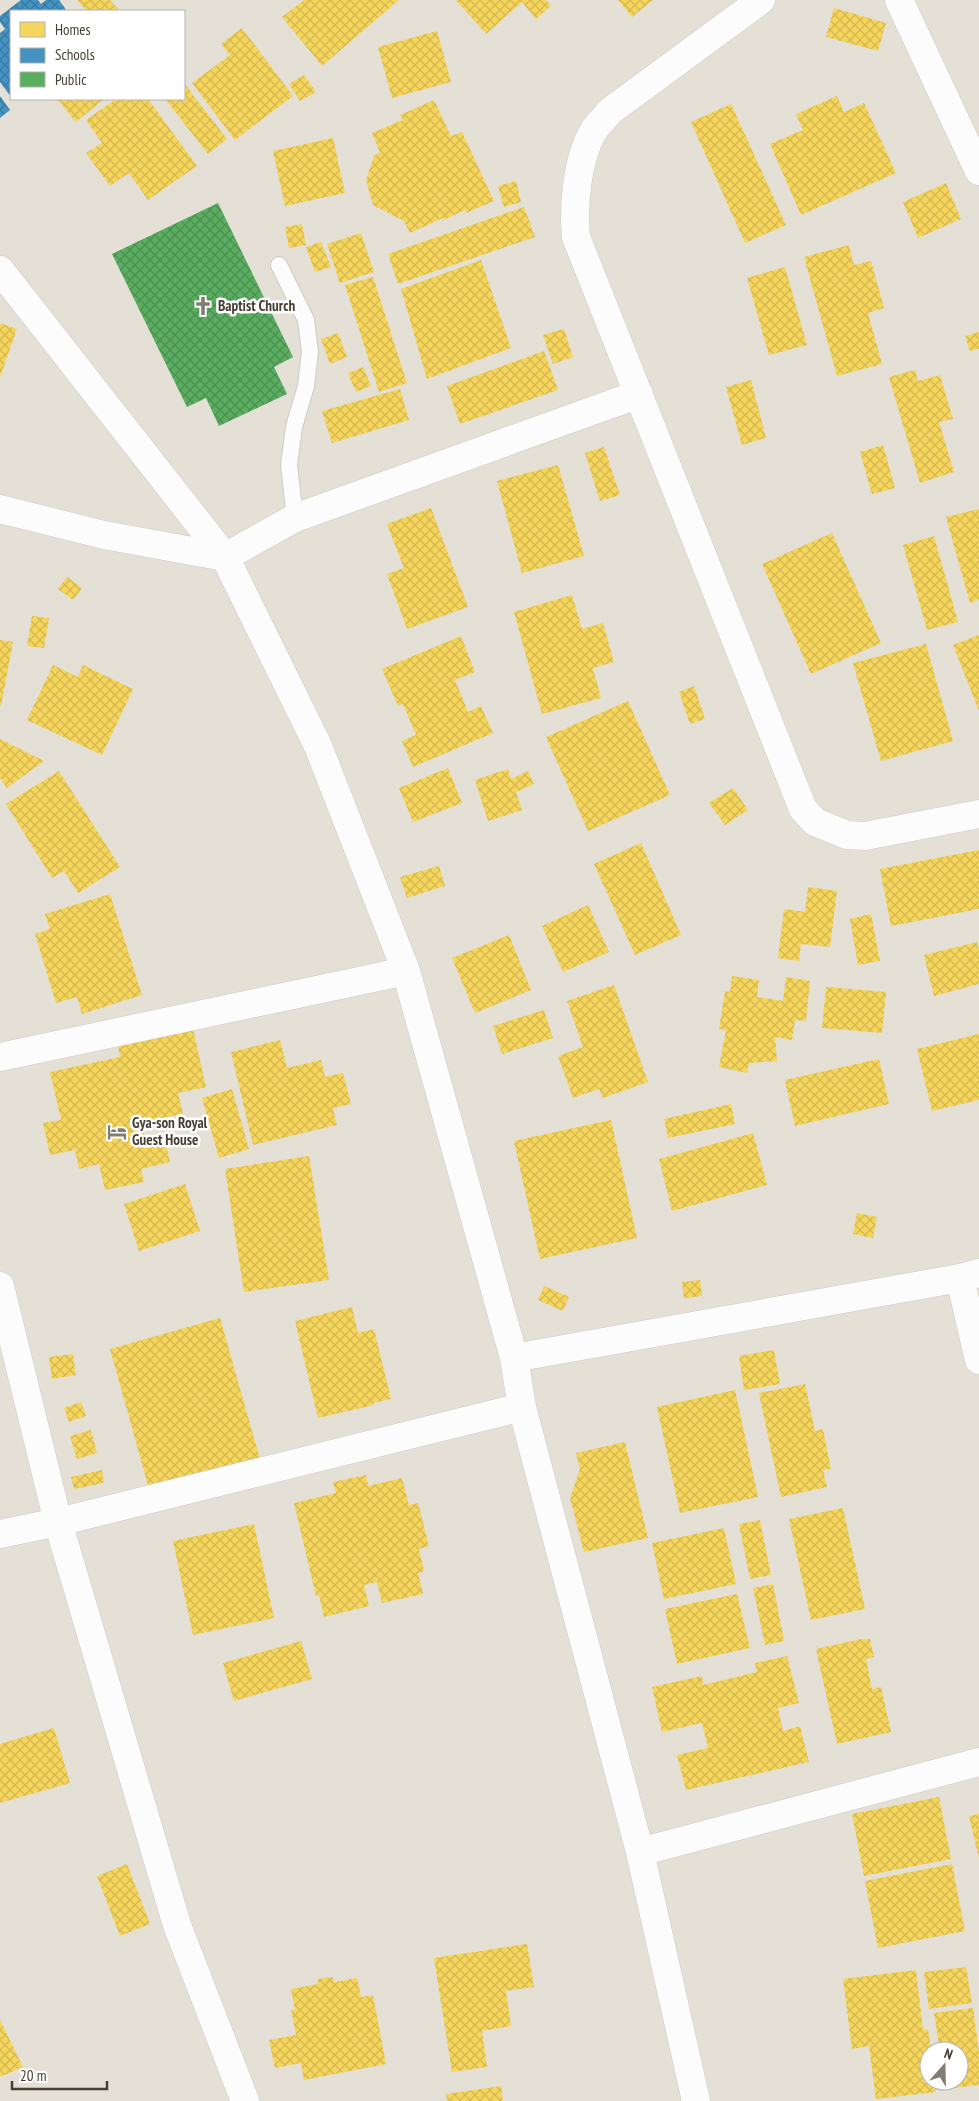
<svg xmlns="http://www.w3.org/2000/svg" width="979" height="2101" font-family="'PT Sans Narrow',sans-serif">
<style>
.residential{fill:#e5e0d5;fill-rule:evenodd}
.homes{fill:url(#homes-cross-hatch)}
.schools{fill:url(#schools-cross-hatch)}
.public{fill:url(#public-cross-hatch)}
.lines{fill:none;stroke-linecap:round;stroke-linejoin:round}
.service-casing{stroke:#cdcac4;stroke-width:18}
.minor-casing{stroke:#cdcac4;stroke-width:29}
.service{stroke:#fdfcfc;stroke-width:16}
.minor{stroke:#fdfcfc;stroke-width:28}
.labels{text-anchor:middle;stroke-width:5;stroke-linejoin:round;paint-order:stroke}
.poi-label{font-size:15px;font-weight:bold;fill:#463f34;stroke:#fff;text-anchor:start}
</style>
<defs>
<pattern id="homes-cross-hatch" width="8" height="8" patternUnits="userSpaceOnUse" patternTransform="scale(1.25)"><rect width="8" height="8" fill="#f6d55c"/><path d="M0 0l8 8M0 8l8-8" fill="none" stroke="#d4b851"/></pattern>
<pattern id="schools-cross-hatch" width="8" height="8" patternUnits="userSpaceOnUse" patternTransform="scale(1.25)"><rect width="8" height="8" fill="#4393c3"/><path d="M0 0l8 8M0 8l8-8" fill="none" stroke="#3a799f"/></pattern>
<pattern id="public-cross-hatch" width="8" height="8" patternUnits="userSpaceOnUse" patternTransform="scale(1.25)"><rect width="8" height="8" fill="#5aae61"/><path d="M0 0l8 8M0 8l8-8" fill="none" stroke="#4c8f51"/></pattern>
</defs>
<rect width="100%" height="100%" fill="#f0eee8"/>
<path class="residential" d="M0 0H979V2101H0ZM11 11H184V99H11ZM929 2051H959V2081H929Z"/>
<path class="homes" d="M77 0H110L120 11H87Z
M304 0H399L322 66 282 17Z
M456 0H546L551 6 536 19 522 2 486 34Z
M618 0H653L632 17Z
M834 8 886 23 878 51 826 37Z
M242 28 293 96 235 140 192 83 230 55 221 44Z
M437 31 451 82 392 98 378 47Z
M304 75 316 92 300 101 289 84Z
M184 83 227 139 208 154 165 99H184Z
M837 96 844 112 864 103 896 173 801 215 770 144 803 130 796 114Z
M57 99H104L76 122Z
M116 99H148L197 166 148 200 129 173 110 186 86 153 102 143 86 120Z
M434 100 451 136 462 132 494 201 466 213 465 210 444 220 443 218 410 233 404 221 373 205 366 180 374 156 380 152 372 133 403 120 400 115Z
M731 104 786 225 745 243 691 122Z
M333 138 345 193 285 206 273 151Z
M516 181 521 202 504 207 498 186Z
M946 183 961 219 918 238 903 202Z
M524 207 535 237 398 284 388 254Z
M302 224 306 245 289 248 285 227Z
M361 233 374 272 340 283 327 244Z
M321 242 331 267 315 272 306 247Z
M849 245 854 265 871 261 884 308 868 313 882 364 837 376 804 257Z
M481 260 511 348 427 379 401 289Z
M785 267 807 345 769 355 747 278Z
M373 277 407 383 379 392 345 285Z
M0 323 17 329 0 377Z
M564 329 573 357 553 364 543 335Z
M979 332V349L970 351 965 336Z
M338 333 347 357 330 364 321 339Z
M544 351 558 390 460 424 447 386Z
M363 367 371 386 356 392 348 373Z
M915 370 918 381 940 375 953 419 939 422 954 472 920 483 889 377Z
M751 380 766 438 742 445 726 387Z
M400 389 409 420 332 443 322 411Z
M883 445 895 488 872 494 860 452Z
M604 447 620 495 600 501 585 453Z
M558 465 584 556 522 573 497 481Z
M431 508 468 607 407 629 387 574 404 568 387 524Z
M979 509V600L970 603 946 517Z
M832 533 881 643 811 674 762 564Z
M934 536 958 622 927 630 903 545Z
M67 577 82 588 73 600 58 589Z
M572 595 582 629 603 623 614 662 593 668 601 698 542 714 514 612Z
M32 616 49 618 44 648 27 646Z
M979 635V711L953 645Z
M461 636 475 672 455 680 468 712 481 706 493 733 413 767 402 741 416 735 403 704 398 706 382 669Z
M0 640 13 642 1 706H0Z
M926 644 953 741 881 761 853 663Z
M53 665 78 677 83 665 133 689 102 755 27 720Z
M694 686 705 719 690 724 679 692Z
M628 701 670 795 588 831 546 737Z
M0 739 44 761 7 788 0 778Z
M448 768 462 803 413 822 399 788Z
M508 769 511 779 528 771 534 784 516 792 522 810 488 821 475 780Z
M59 771 120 867 78 893 64 871 52 878 6 804Z
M733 788 748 810 725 825 709 803Z
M641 843 681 935 635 955 594 864Z
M979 850V909L891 926 880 869Z
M439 866 445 886 407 898 400 877Z
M808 887 837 891 830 947 801 944 799 961 778 958 784 909 805 912Z
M110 894 142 995 82 1014 77 997 56 1003 35 934 50 929 45 914Z
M588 905 609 952 563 972 542 926Z
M871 914 880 961 858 965 850 919Z
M509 935 531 990 475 1013 452 958Z
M977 942 979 951V984L934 996 924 955Z
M732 976 759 980 757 997 783 1001 786 977 810 981 806 1021 795 1020 792 1040 775 1037 777 1061 749 1063 747 1073 719 1067 726 1030 719 1029 725 991 730 992Z
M614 985 648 1082 603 1098 599 1089 573 1098 558 1056 583 1047 567 1001Z
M826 987 886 992 882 1033 822 1028Z
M544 1010 553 1038 502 1054 493 1026Z
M193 1029 206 1087 178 1093 183 1114 142 1122 147 1148 166 1144 170 1162 141 1169 144 1182 105 1190 99 1164 79 1169 75 1150 50 1155 43 1123 61 1120 50 1072 120 1057 118 1045Z
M979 1034V1100L932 1111 917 1049Z
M280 1040 287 1068 321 1060 325 1077 343 1073 351 1104 333 1108 337 1125 253 1145 231 1052Z
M879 1059 889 1104 795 1126 785 1080Z
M232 1089 249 1149 219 1158 202 1098Z
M731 1104 735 1124 668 1138 664 1119Z
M611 1120 637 1238 540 1259 514 1141Z
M753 1133 767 1185 672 1211 659 1159Z
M309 1156 329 1280 244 1292 225 1169Z
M185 1184 200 1231 139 1251 124 1204Z
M857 1213 877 1217 873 1238 853 1234Z
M700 1280 702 1296 684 1298 682 1282Z
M544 1286 569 1297 563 1311 538 1300Z
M352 1307 358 1333 374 1329 391 1399 373 1403 374 1405 318 1418 295 1321Z
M220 1318 260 1459 149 1489 110 1349Z
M774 1350 780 1384 744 1390 739 1356Z
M73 1354 76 1375 52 1379 49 1357Z
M805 1384 815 1431 823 1429 831 1469 823 1470 827 1487 781 1497 759 1393Z
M735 1390 758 1497 680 1513 657 1407Z
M81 1402 86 1416 69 1422 64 1408Z
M91 1430 97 1453 77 1459 70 1436Z
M625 1442 648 1538 584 1552 570 1498 580 1469 576 1453Z
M102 1470 104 1483 74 1489 71 1477Z
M366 1475 368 1486 402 1478 409 1505 418 1503 429 1546 419 1549 424 1571 418 1573 423 1594 382 1603 377 1582 364 1585 369 1606 324 1617 319 1595 316 1596 294 1503 336 1493 333 1482Z
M843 1508 865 1609 811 1620 789 1519Z
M760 1520 771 1575 750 1579 739 1524Z
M254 1524 274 1618 193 1635 173 1541Z
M724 1528 736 1584 664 1599 652 1543Z
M773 1584 784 1641 765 1645 753 1588Z
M737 1594 750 1648 677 1664 665 1609Z
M861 1639H870L874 1657 866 1659 872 1689 881 1687 891 1732 837 1744 816 1649Z
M301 1641 312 1679 234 1701 223 1663Z
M787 1656 799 1703 778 1708 783 1731 800 1726 809 1762 686 1790 677 1755 708 1748 702 1723 662 1732 652 1687 702 1676 703 1685 757 1672 755 1663Z
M54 1728 70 1783 0 1803V1744Z
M939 1797 951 1859 864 1876 852 1814Z
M979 1814V1855H978L969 1816Z
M127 1864 150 1924 120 1936 97 1876Z
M952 1864 965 1931 878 1948 865 1881Z
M527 1944 534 1987 506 1991 511 2026 482 2031 487 2067 452 2072 434 1958Z
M966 1967 972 2003 929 2009 924 1972Z
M916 1970 923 2030 928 2029 931 2051H929V2081H935L936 2092 876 2099 869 2046 852 2049 843 1979Z
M333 1977 334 1982 357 1978 361 1997 373 1995 386 2064 304 2080 301 2063 275 2068 269 2040 296 2035 291 2010 295 2009 291 1989 318 1984V1979Z
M973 2008 979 2052V2085L945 2089 944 2081H959V2051H940L934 2013Z
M0 2020 23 2067 0 2077Z
M501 2086 503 2101H447L446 2094Z"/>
<path class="schools" d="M21 0H38L41 4 46 0H59L67 11H11V97L0 82V33L5 29 0 22V16Z
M0 96 10 110 0 118Z"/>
<path class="public" d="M218 203 293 357 274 367 287 394 219 426 206 398 187 407 112 254Z"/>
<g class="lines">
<g class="service-casing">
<path id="service" d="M279 265 306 320 310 352 306 386 294 427 289 465 295 518"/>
</g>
<g class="minor-casing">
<path id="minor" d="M761 0 609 112C605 118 598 124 594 130 577 158 573 205 576 237L803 809 815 822 847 835 865 836 979 814
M899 0 979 171
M0 270 225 557 318 746 406 971 514 1358 522 1407 640 1852 696 2101
M0 509 104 535 225 557 295 518 639 394
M0 1057 406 971
M960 1278 979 1360
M0 1286 58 1522 177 1925 245 2101
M514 1358 960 1278 979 1273
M0 1534 58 1522 522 1407
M640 1852 979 1762"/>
</g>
<use href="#service" class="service"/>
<use href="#minor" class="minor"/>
</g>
<defs>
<g id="church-bare" transform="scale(1.5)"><path d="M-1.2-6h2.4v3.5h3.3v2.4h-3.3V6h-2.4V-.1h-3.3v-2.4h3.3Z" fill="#827c73" stroke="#fff" stroke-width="2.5" paint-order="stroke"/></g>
<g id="hotel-bare" transform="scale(1.5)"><path d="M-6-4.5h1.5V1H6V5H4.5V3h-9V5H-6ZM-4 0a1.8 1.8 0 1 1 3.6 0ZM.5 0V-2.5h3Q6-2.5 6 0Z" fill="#827c73" stroke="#fff" stroke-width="2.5" paint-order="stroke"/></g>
</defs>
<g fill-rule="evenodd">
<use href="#church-bare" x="203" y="306"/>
<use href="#hotel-bare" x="117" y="1132"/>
</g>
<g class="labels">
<g class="poi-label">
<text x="218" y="311">Baptist Church</text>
<text x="132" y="1128">Gya-son Royal<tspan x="132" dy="17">Guest House</tspan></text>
</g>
</g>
<rect x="10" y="10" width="175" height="90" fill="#ffffff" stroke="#b5b2ae"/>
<rect x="20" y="22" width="25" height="15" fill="#f6d55c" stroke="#b5b2ae"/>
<text x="55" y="35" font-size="15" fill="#463f34">Homes</text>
<rect x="20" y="48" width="25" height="15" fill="#4393c3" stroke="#b5b2ae"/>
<text x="55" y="60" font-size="15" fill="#463f34">Schools</text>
<rect x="20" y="72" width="25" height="15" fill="#5aae61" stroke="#b5b2ae"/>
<text x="55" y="85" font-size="15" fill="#463f34">Public</text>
<g transform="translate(944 2066) rotate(20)"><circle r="24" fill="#ffffff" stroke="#b5b2ae"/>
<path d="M0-4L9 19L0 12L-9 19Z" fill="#827c73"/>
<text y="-8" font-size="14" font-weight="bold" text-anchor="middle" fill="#463f34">N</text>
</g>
<path d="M12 2081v8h95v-8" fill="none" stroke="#463f34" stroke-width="2.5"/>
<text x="20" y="2081" font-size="15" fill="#463f34" stroke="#ffffff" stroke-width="4" paint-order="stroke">20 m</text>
</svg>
